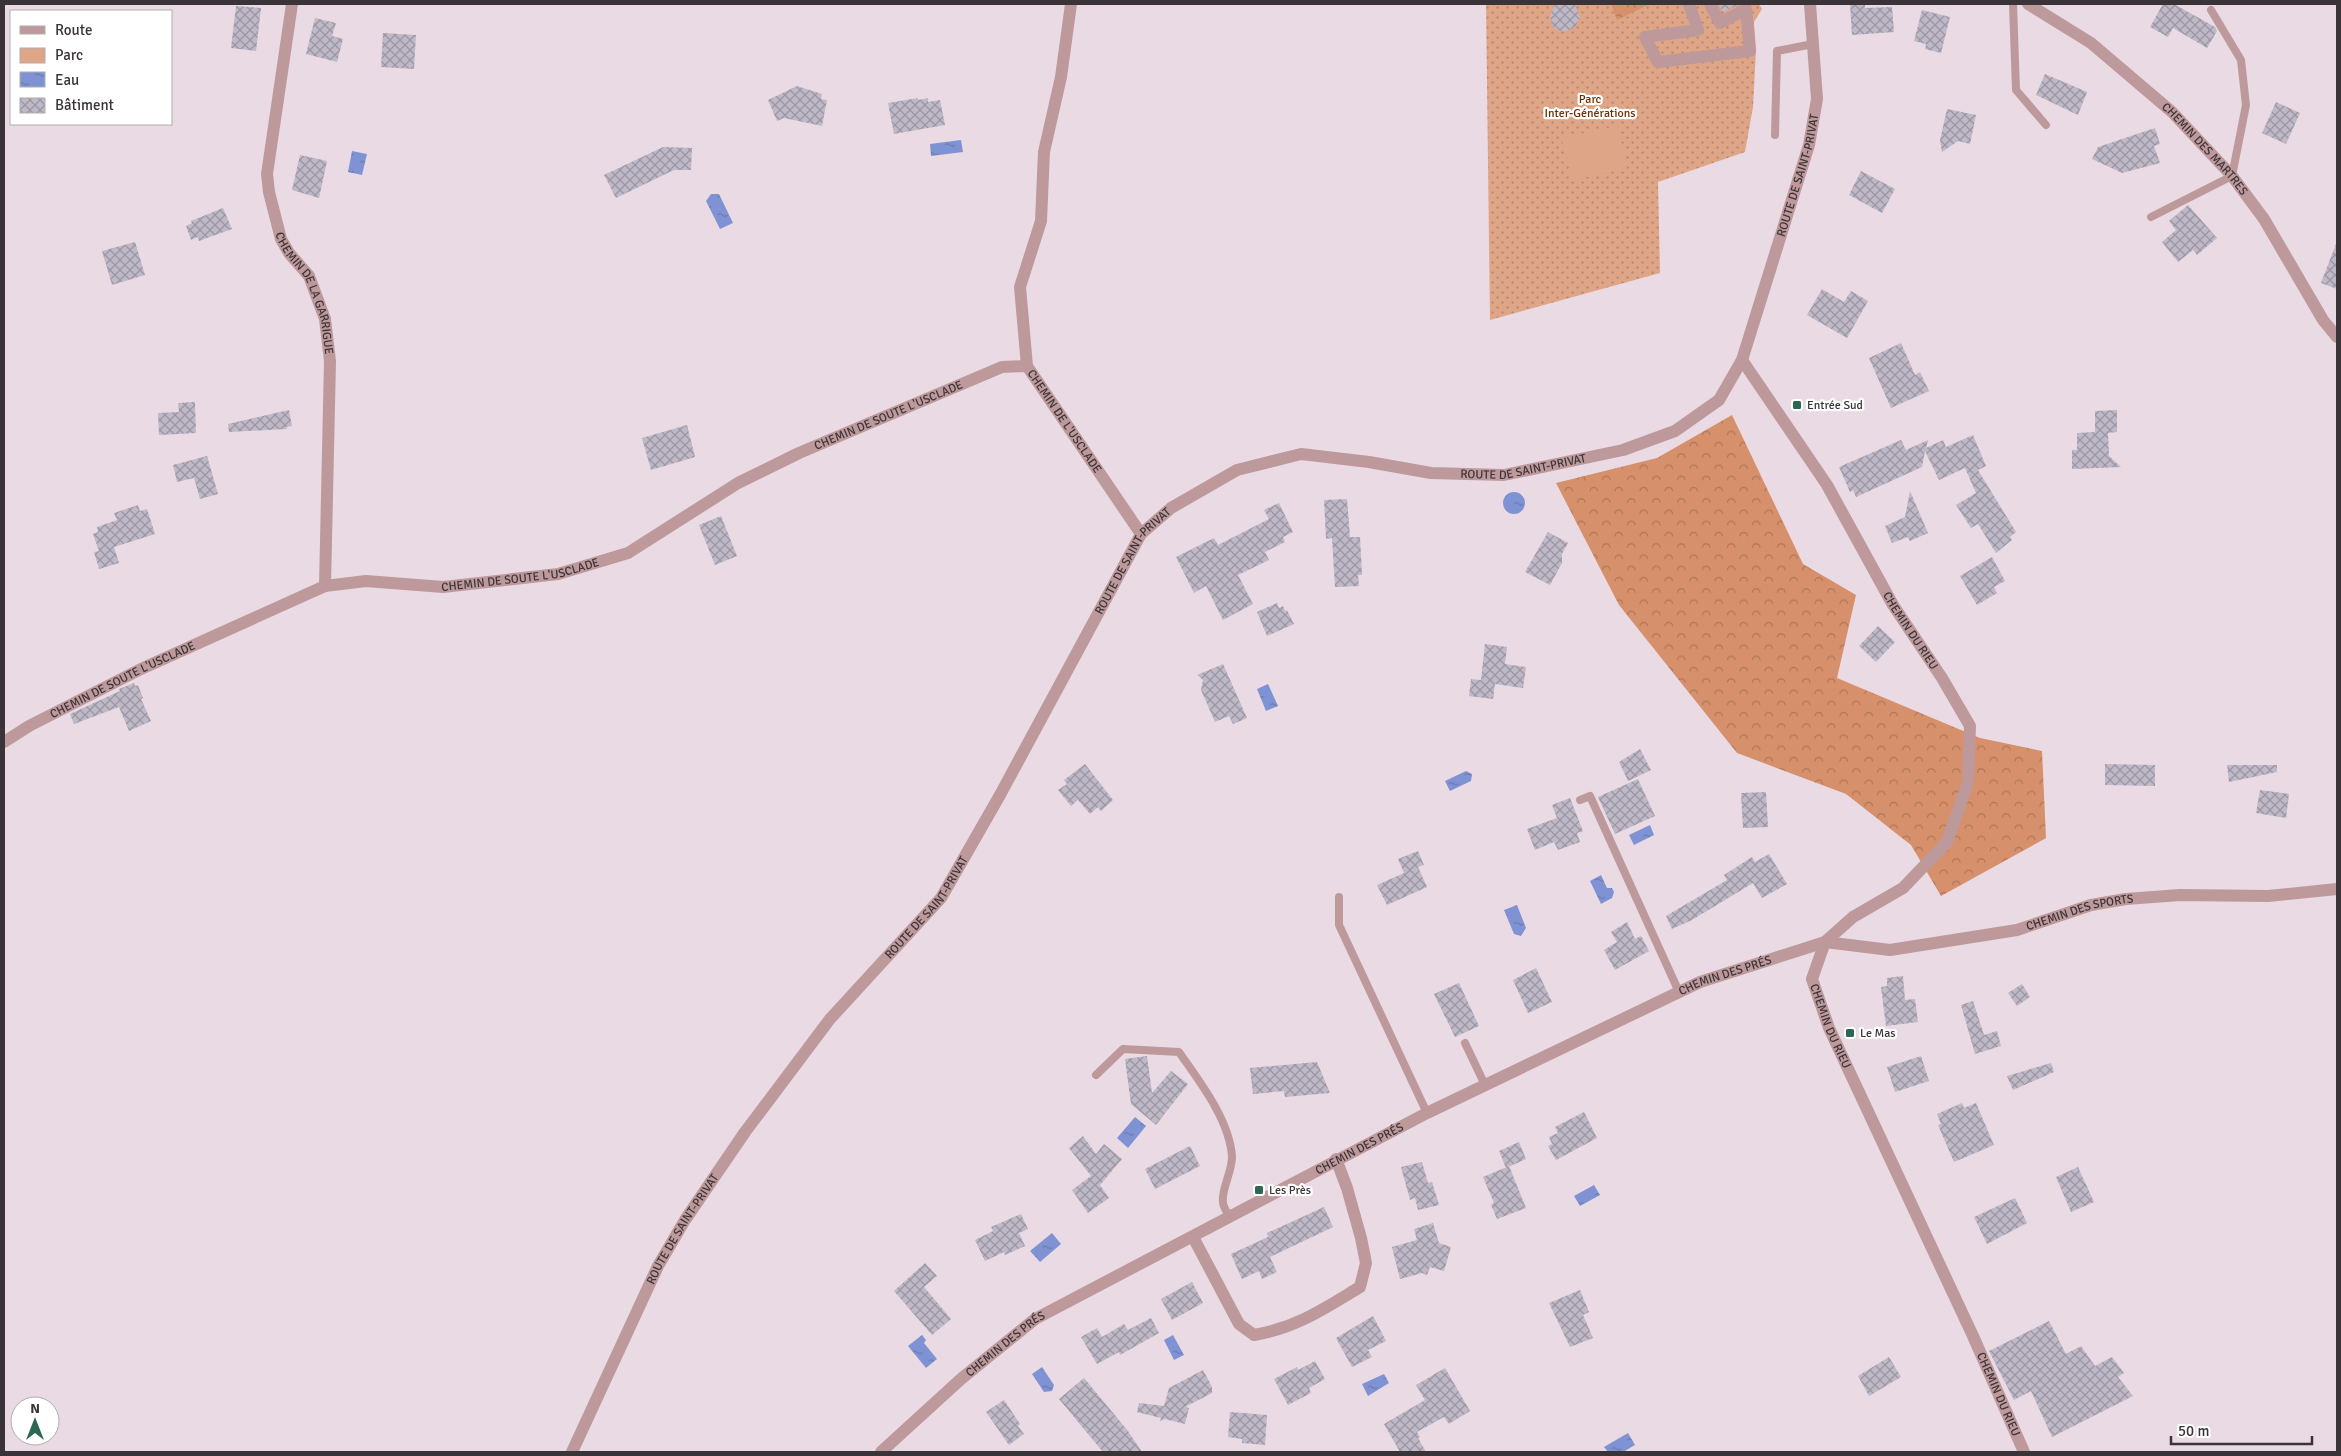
<svg xmlns="http://www.w3.org/2000/svg" width="2341" height="1456" font-family="Signika,sans-serif">
<style>
.green{fill:url(#green-dots)}
.forest{fill:url(#forest-crowns)}
.pitch{fill:#dea586}
.water{fill:url(#water-ripples)}
.building{fill:url(#building-cross-hatch)}
.lines{fill:none;stroke-linecap:round;stroke-linejoin:round}
.service{stroke:#be999b;stroke-width:8}
.pedestrian{stroke:#be999b;stroke-width:12}
.minor{stroke:#be999b;stroke-width:12}
.tertiary{stroke:#be999b;stroke-width:12}
.poi-dot{fill:#2b6752;stroke:#fff;stroke-width:2}
.labels{text-anchor:middle;stroke-width:4.5;stroke-linejoin:round;paint-order:stroke}
.park-label{font-size:12px;fill:#6c2d00;stroke:#fff}
.street-label{font-size:12px;fill:#3a3438;stroke:#fff}
.poi-label{font-size:12px;fill:#3a3438;stroke:#fff;text-anchor:start}
</style>
<defs>
<pattern id="green-dots" width="8" height="8" patternUnits="userSpaceOnUse" patternTransform="scale(1.25)"><rect width="8" height="8" fill="#dea586"/><path d="M2 2h.1M6 6h.1" fill="none" stroke="#b5876f" stroke-width="1.8" stroke-linecap="round"/></pattern>
<pattern id="forest-crowns" width="20" height="18" patternUnits="userSpaceOnUse" patternTransform="scale(1.25)"><rect width="20" height="18" fill="#d6906b"/><path d="M2 6a3 3 0 1 1 6 0M12 15a3 3 0 1 1 6 0" fill="none" stroke="#af7659"/></pattern>
<pattern id="water-ripples" width="26" height="14" patternUnits="userSpaceOnUse" patternTransform="scale(1.25)"><rect width="26" height="14" fill="#7f93d4"/><path d="M2 4q2-2 4 0t4 0M15 11q2-2 4 0t4 0" fill="none" stroke="#6979ad"/></pattern>
<pattern id="building-cross-hatch" width="8" height="8" patternUnits="userSpaceOnUse" patternTransform="scale(1.25)"><rect width="8" height="8" fill="#beb8c7"/><path d="M0 0l8 8M0 8l8-8" fill="none" stroke="#9b96a3"/></pattern>
</defs>
<rect width="100%" height="100%" fill="#eadae4"/>
<path class="green" d="M1486 4H1759L1762 9 1754 22 1756 50 1753 107 1745 152 1658 182 1660 273 1490 320Z"/>
<path class="forest" d="M1611 4H1650L1617 20Z
M1732 415 1803 564 1856 595 1837 678 1980 738 2042 751 2046 838 1941 896 1911 845 1846 794 1737 753 1619 605 1556 483 1657 458Z"/>
<path class="pitch" d="M1618 126 1627 168 1573 180 1561 138Z"/>
<path class="water" d="M961 140 963 152 931 156 930 144Z
M352 151 367 154 362 175 348 172Z
M711 194H719L733 223 720 229 706 201Z
M1503 503a11 11 0 1 1 22 0a11 11 0 1 1-22 0Z
M1268 684 1278 706 1266 711 1257 689Z
M1466 771 1472 774 1471 781 1450 791 1445 781Z
M1650 825 1654 835 1634 845 1629 835Z
M1601 875 1607 888H1612L1614 892 1612 898 1601 904 1590 881Z
M1517 905 1526 928 1521 936 1514 934 1504 910Z
M1135 1117 1146 1126 1128 1148 1117 1138Z
M1594 1185 1600 1195 1580 1206 1574 1196Z
M1052 1233 1061 1244 1040 1262 1030 1251Z
M922 1335 926 1340 924 1343 937 1359 926 1368 908 1346Z
M1173 1335 1184 1355 1174 1360 1164 1340Z
M1042 1367 1054 1385 1052 1391 1044 1392 1032 1374Z
M1384 1374 1389 1383 1368 1396 1362 1384Z
M1628 1433 1635 1445 1623 1452H1608L1604 1447Z"/>
<path class="building" d="M1559 4H1574L1580 17 1575 27 1564 32 1554 28 1550 16 1554 6Z
M1719 4H1739L1723 12Z
M1850 4H1865V8L1892 7 1894 32 1852 35Z
M2163 4H2174L2215 27 2217 31 2207 48 2173 28 2168 37 2150 27Z
M236 6 261 8 256 51 231 48Z
M1922 10 1950 17 1941 53 1925 49 1926 44 1914 41Z
M315 18 336 23 332 36 343 39 337 62 306 54Z
M383 33 416 35 414 69 381 67Z
M2045 74 2087 92 2078 115 2036 95Z
M797 86 822 94 821 99 827 100 822 126 784 118 777 121 768 100Z
M918 98V100L928 98V102L940 100 945 125 894 134 888 103Z
M2276 102 2300 113 2286 144 2262 133Z
M1947 109 1976 115 1970 144 1958 141 1942 152 1940 140Z
M2155 128 2160 144 2154 146 2160 163 2122 173 2092 159 2098 147Z
M663 147 692 148 691 170H674L616 198 604 175Z
M300 155 327 161 319 198 292 190Z
M1861 171 1895 189 1882 213 1849 195Z
M2188 205 2217 238 2197 255 2193 250 2178 262 2162 242 2176 230 2169 221Z
M223 208 232 229 199 241 198 237 191 240 186 226 192 223 191 221Z
M135 242 145 275 112 285 102 251Z
M2336 244H2337V289L2321 283Z
M1822 289 1844 302 1851 291 1868 301 1847 338 1807 315Z
M1901 343 1915 375 1920 372 1929 391 1891 408 1869 358Z
M195 402 196 433 159 435 158 413 179 412 178 403Z
M289 410 292 426 286 427 287 429 229 432 228 424Z
M2117 410V432L2108 433 2109 456 2121 467 2072 469V450H2077V433L2095 432V411Z
M687 425 695 457 651 470 642 438Z
M1973 435 1986 466 1978 470 2016 532 2010 537 2012 540 1996 553 1978 524 1971 528 1956 505 1976 493 1965 468 1939 480 1925 451 1922 467 1856 497 1853 490 1850 492 1839 467 1901 440 1906 450 1928 440 1926 448 1943 440 1946 447Z
M207 456 218 494 200 499 194 478 177 482 173 465Z
M1910 491 1928 533 1910 541 1908 537 1892 543 1885 526 1905 517Z
M1347 499 1350 537H1360L1362 575H1358L1359 586 1335 587 1332 538 1326 539 1324 500Z
M1279 503 1293 532 1283 537 1285 542 1265 552 1269 560 1238 575 1253 604 1223 620 1206 586 1194 593 1176 557 1214 538 1218 545 1269 519 1264 510Z
M138 505 140 511 147 509 155 534 114 547 119 563 99 569 94 552 99 551 93 534 98 532 97 527 117 520 114 513Z
M721 516 737 556 715 565 699 525Z
M1548 532 1568 543 1562 554V563L1550 585 1525 572Z
M1992 557 2005 581 1994 587 1997 593 1977 605 1960 576Z
M1277 603 1279 608 1283 606 1285 611 1287 610 1294 624 1267 636 1257 612Z
M1878 626 1895 642 1876 662 1859 646Z
M1485 644 1507 647 1505 664 1526 667 1523 688 1495 684 1493 699 1469 696 1471 679 1481 680Z
M1223 664 1247 718 1233 724 1229 716 1215 722 1201 690 1203 680 1197 675Z
M134 683 135 686 138 685 143 698 141 699 151 721 129 731 119 707 74 724 70 714 120 691 119 689Z
M1640 749 1651 770 1628 781 1619 762Z
M1085 764 1113 800 1101 811 1098 807 1090 814 1078 800 1071 806 1058 790 1067 784 1064 780Z
M2105 764 2155 765V786L2105 785Z
M2227 765H2277V772L2229 782Z
M1638 779 1655 816 1615 834 1598 797Z
M2260 790 2289 794 2286 818 2256 813Z
M1766 792 1768 827 1743 828 1741 793Z
M1570 798 1583 831 1577 833 1580 842 1558 850 1554 842 1535 850 1527 829 1557 818 1552 805Z
M1418 851 1424 865 1418 867 1427 887 1387 905 1377 885 1404 873 1398 859Z
M1769 854 1787 884 1762 898 1753 883 1692 920 1672 929 1666 916 1727 880 1724 875 1752 857 1755 862Z
M1627 922 1635 939 1641 936 1649 951 1615 970 1604 950 1617 942 1611 932Z
M1536 968 1552 1002 1528 1013 1513 980Z
M1903 976 1905 1000 1915 999 1918 1022 1886 1026 1881 987 1887 986V978Z
M1459 983 1479 1026 1455 1037 1434 994Z
M2022 984 2030 997 2017 1006 2008 993Z
M1973 1001 1984 1035 1997 1031 2001 1046 1975 1054 1961 1005Z
M1147 1056 1152 1093 1171 1071 1188 1084 1156 1125 1131 1104 1125 1059Z
M1921 1056 1929 1081 1895 1092 1887 1067Z
M1317 1062 1330 1093 1285 1097 1284 1091 1253 1094 1250 1068Z
M2051 1063 2054 1072 2013 1090 2007 1076Z
M1962 1103 1964 1108 1976 1103 1994 1145 1954 1162 1938 1125 1941 1124 1937 1114Z
M1584 1112 1597 1138 1556 1160 1548 1146 1552 1144 1549 1137 1558 1133 1555 1127Z
M1083 1136 1096 1154 1104 1144 1122 1159 1100 1185 1109 1198 1088 1213 1072 1190 1091 1176 1069 1148Z
M1519 1142 1526 1159 1506 1168 1499 1151Z
M1190 1146 1200 1166 1155 1189 1145 1169Z
M1422 1162 1428 1183 1432 1182 1439 1205 1418 1210 1415 1198 1410 1200 1401 1167Z
M1509 1166 1526 1208 1497 1219 1491 1205 1494 1203 1483 1177Z
M2078 1167 2094 1202 2071 1212 2056 1177Z
M2015 1198 2027 1223 1987 1244 1974 1217Z
M1324 1207 1333 1227 1270 1257 1277 1272 1262 1279 1259 1271 1242 1279 1231 1254 1268 1237 1267 1233Z
M1021 1214 1028 1229 1019 1233 1025 1246 1005 1255 1004 1252 985 1261 975 1240 993 1231 991 1227Z
M1433 1223 1439 1243 1451 1247 1444 1271 1430 1267 1427 1275 1422 1273 1400 1279 1392 1247 1417 1240 1414 1229Z
M925 1263 937 1276 924 1287 951 1319 932 1335 894 1291Z
M1192 1282 1203 1303 1172 1320 1161 1299Z
M1580 1290 1589 1312 1583 1315 1593 1338 1570 1347 1549 1303Z
M1373 1316 1386 1341 1368 1350 1372 1357 1352 1367 1336 1338Z
M1151 1318 1159 1333 1120 1355 1119 1352 1097 1364 1081 1337 1097 1328 1102 1337 1124 1324 1128 1330Z
M2049 1321 2066 1354 2081 1346 2095 1366 2112 1357 2124 1373 2118 1377 2133 1396 2052 1437 2031 1391 2014 1400 1989 1351Z
M1889 1357 1901 1377 1869 1396 1858 1376Z
M1315 1361 1325 1379 1309 1388 1311 1393 1288 1405 1274 1379 1297 1367 1298 1370Z
M1445 1368 1470 1411 1449 1424 1444 1417 1417 1432 1420 1437 1418 1438 1426 1452H1400L1384 1424 1425 1400 1416 1385Z
M1203 1370 1212 1387V1393L1185 1407 1189 1408 1185 1424 1165 1419 1160 1421 1161 1418 1137 1412 1139 1403 1164 1406 1169 1388Z
M1084 1378 1128 1431 1142 1452H1103L1059 1399Z
M1004 1400 1020 1424 1018 1426 1024 1434 1009 1445 986 1412Z
M1230 1412 1267 1415 1265 1445 1242 1443V1439L1228 1437Z"/>
<g class="lines">
<path class="service" d="M2013 4 2016 90 2046 125
M1775 135 1777 51 1813 44
M2151 217 2232 176 2246 105 2241 60 2211 10
M1580 800 1590 796 1679 992
M1339 897V925L1427 1113
M1465 1043 1485 1085
M1096 1075 1123 1049 1179 1052C1199 1081 1230 1120 1232 1157 1232 1172 1221 1190 1223 1202 1223 1207 1227 1212 1229 1216"/>
<path class="pedestrian" d="M1689 4 1698 30 1645 37 1658 62 1750 51 1746 9 1720 23 1710 4"/>
<g class="minor">
<path id="s1" d="M292 4 267 174 269 192 281 239 289 253 309 276 325 319 330 361 325 586"/>
<path id="s2" d="M1071 4 1061 77 1044 152 1041 221 1020 287 1027 366 1141 534"/>
<path id="s3" d="M2028 4 2091 43 2172 112 2232 176 2264 219 2323 320 2337 337"/>
<path id="s4" d="M4 742 29 726 141 669 325 586 366 581 443 587 558 574 628 553 738 483 799 453 1002 367 1027 366"/>
<path d="M1193 1237 1239 1324 1254 1335C1296 1328 1325 1308 1360 1287L1366 1263 1361 1238 1347 1188 1336 1159"/>
<path id="s5" d="M881 1452 961 1379 1035 1319 1427 1113 1700 982 1825 942 1890 950 2017 930 2091 905 2126 899 2180 895 2268 896 2337 889"/>
</g>
<g class="tertiary">
<path id="s6" d="M1742 360 1827 485 1893 605 1942 678 1970 726 1968 783 1947 842 1903 888 1853 917 1825 942 1812 979 1829 1028 1973 1336 2024 1452"/>
<path id="s7" d="M572 1452 658 1266 685 1220 745 1132 830 1019 941 898 1000 795 1141 534 1171 508 1237 470 1301 454 1369 462 1431 473 1504 475 1623 450 1675 431 1719 400 1742 360 1809 145 1817 99 1810 4"/>
</g>
</g>
<g class="poi-dot">
<rect x="1792" y="400" width="10" height="10" rx="2.5"/>
<rect x="1845" y="1028" width="10" height="10" rx="2.5"/>
<rect x="1254" y="1185" width="10" height="10" rx="2.5"/>
</g>
<g class="labels">
<g class="park-label">
<text x="1590" y="103">Parc<tspan x="1590" dy="14">Inter-Générations</tspan></text>
</g>
<g class="street-label">
<text dy="4" stroke="none"><textPath href="#s3" startOffset="230">CHEMIN DES MARTRES</textPath></text>
<text dy="4" stroke="none"><textPath href="#s7" startOffset="1942">ROUTE DE SAINT-PRIVAT</textPath></text>
<text dy="4" stroke="none"><textPath href="#s1" startOffset="299">CHEMIN DE LA GARRIGUE</textPath></text>
<text dy="4" stroke="none"><textPath href="#s4" startOffset="960">CHEMIN DE SOUTE L'USCLADE</textPath></text>
<text dy="4" stroke="none"><textPath href="#s2" startOffset="435">CHEMIN DE L'USCLADE</textPath></text>
<text dy="4" stroke="none"><textPath href="#s7" startOffset="1492">ROUTE DE SAINT-PRIVAT</textPath></text>
<text dy="4" stroke="none"><textPath href="#s7" startOffset="1059">ROUTE DE SAINT-PRIVAT</textPath></text>
<text dy="4" stroke="none"><textPath href="#s4" startOffset="554">CHEMIN DE SOUTE L'USCLADE</textPath></text>
<text dy="4" stroke="none"><textPath href="#s6" startOffset="319">CHEMIN DU RIEU</textPath></text>
<text dy="4" stroke="none"><textPath href="#s4" startOffset="134">CHEMIN DE SOUTE L'USCLADE</textPath></text>
<text dy="4" stroke="none"><textPath href="#s7" startOffset="654">ROUTE DE SAINT-PRIVAT</textPath></text>
<text dy="4" stroke="none"><textPath href="#s5" startOffset="1340">CHEMIN DES SPORTS</textPath></text>
<text dy="4" stroke="none"><textPath href="#s5" startOffset="975">CHEMIN DES PRÉS</textPath></text>
<text dy="4" stroke="none"><textPath href="#s6" startOffset="800">CHEMIN DU RIEU</textPath></text>
<text dy="4" stroke="none"><textPath href="#s5" startOffset="570">CHEMIN DES PRÉS</textPath></text>
<text dy="4" stroke="none"><textPath href="#s7" startOffset="249">ROUTE DE SAINT-PRIVAT</textPath></text>
<text dy="4" stroke="none"><textPath href="#s5" startOffset="165">CHEMIN DES PRÉS</textPath></text>
<text dy="4" stroke="none"><textPath href="#s6" startOffset="1205">CHEMIN DU RIEU</textPath></text>
</g>
<g class="poi-label">
<text x="1807" y="409">Entrée Sud</text>
<text x="1860" y="1037">Le Mas</text>
<text x="1269" y="1194">Les Près</text>
</g>
</g>
<rect width="2341" height="1456" fill="none" stroke="#3a3438" stroke-width="10"/>
<rect x="10" y="10" width="162" height="115" fill="#ffffff" stroke="#b0aeaf"/>
<rect x="20" y="26" width="25" height="8" fill="#be999b" stroke="#b0aeaf"/>
<text x="55" y="35" font-size="15" fill="#3a3438">Route</text>
<rect x="20" y="48" width="25" height="15" fill="#dea586" stroke="#b0aeaf"/>
<text x="55" y="60" font-size="15" fill="#3a3438">Parc</text>
<rect x="20" y="72" width="25" height="15" fill="url(#water-ripples)" stroke="#b0aeaf"/>
<text x="55" y="85" font-size="15" fill="#3a3438">Eau</text>
<rect x="20" y="98" width="25" height="15" fill="url(#building-cross-hatch)" stroke="#b0aeaf"/>
<text x="55" y="110" font-size="15" fill="#3a3438">Bâtiment</text>
<g transform="translate(35 1421)"><circle r="24" fill="#ffffff" stroke="#b0aeaf"/>
<path d="M0-4L9 19L0 12L-9 19Z" fill="#2b6752"/>
<text y="-8" font-size="14" font-weight="bold" text-anchor="middle" fill="#3a3438">N</text>
</g>
<path d="M2171 1436v8h141v-8" fill="none" stroke="#3a3438" stroke-width="2.5"/>
<text x="2178" y="1436" font-size="15" fill="#3a3438" stroke="#ffffff" stroke-width="4" paint-order="stroke">50 m</text>
</svg>
